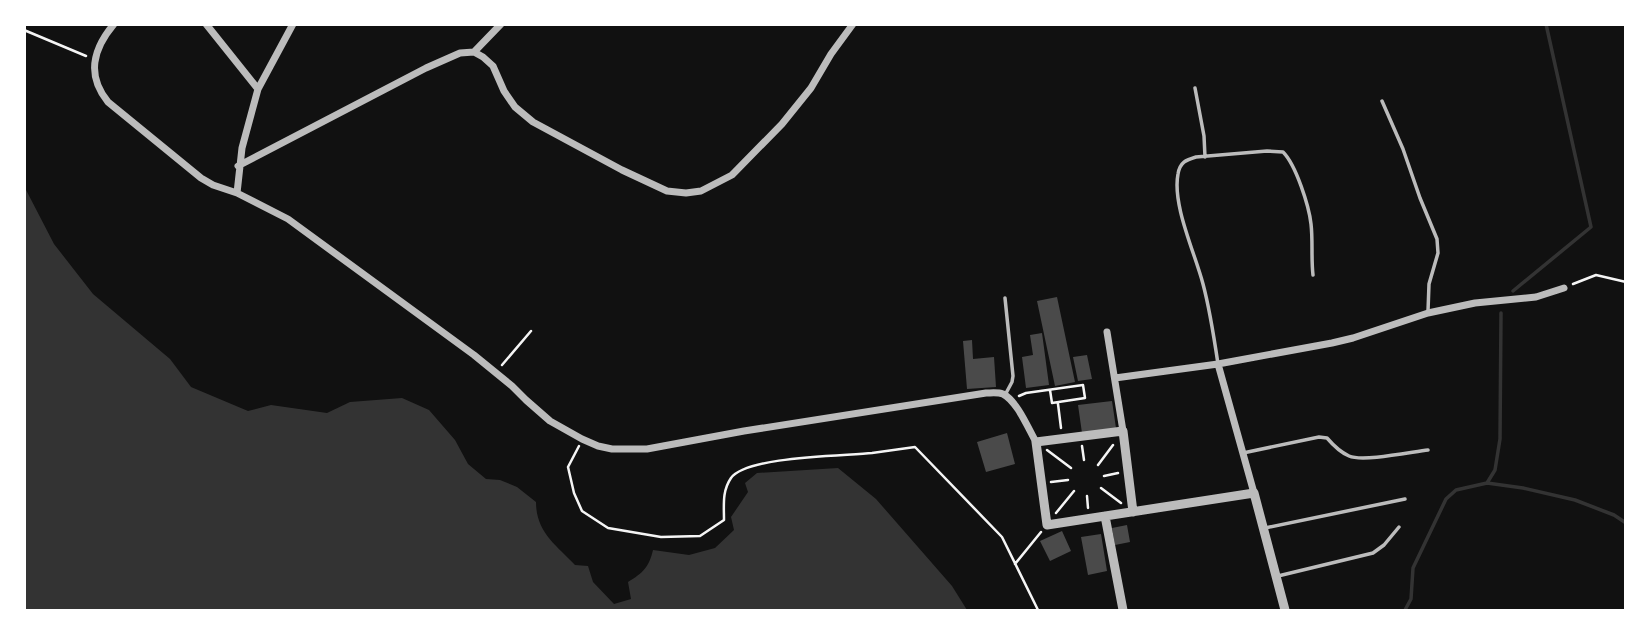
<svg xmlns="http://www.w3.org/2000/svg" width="1650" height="635" font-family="Spectral,serif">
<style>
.water{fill:#333}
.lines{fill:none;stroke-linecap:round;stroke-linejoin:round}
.stream{stroke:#333;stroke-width:3.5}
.building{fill:#4a4a4a}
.path{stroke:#f5f5f5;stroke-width:2.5}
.service{stroke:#bcbcbc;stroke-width:3.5}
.minor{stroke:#bcbcbc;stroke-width:7}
.tertiary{stroke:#bcbcbc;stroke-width:9}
</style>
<rect width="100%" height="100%" fill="#111"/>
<path class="water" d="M24 186 54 244 93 294 170 359 191 387 248 411 271 405 327 413 350 402 402 398 429 410 455 440 468 464 486 479 500 480 517 487 536 502C536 532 556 545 575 565L588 566 593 582 614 604 631 599 628 582C643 573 649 567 653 550L689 555 715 548 734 530 731 517 748 492 745 483 757 473 838 468 876 499 952 586 967 610H25Z"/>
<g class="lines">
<path class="stream" d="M1513 291 1591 227 1546 24
M1487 483 1495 470 1500 439 1501 313
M1405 610 1411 599 1413 568 1446 499 1456 490 1487 483 1523 488 1575 500 1614 515 1626 523"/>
</g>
<path class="building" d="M1057 297 1075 382 1055 386 1037 301Z
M1042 333 1049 385 1026 388 1022 357 1033 355 1030 335Z
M972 340 973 359 994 357 996 387 967 389 963 341Z
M1087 355 1092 379 1078 381 1073 357Z
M1112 401 1116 428 1082 433 1078 405Z
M1007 433 1015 464 986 472 977 442Z
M1127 525 1130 542 1115 545 1112 528Z
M1062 531 1071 551 1050 561 1040 541Z
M1101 534 1107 571 1088 575 1081 537Z"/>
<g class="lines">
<path class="path" d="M24 30 86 56
M1573 284 1596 275 1626 282
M502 365 531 331
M1019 396 1026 393 1083 385 1085 398 1052 403 1050 390
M1058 404 1061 428
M579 446 568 467 574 493 582 511 608 528 661 537 700 536 724 520C724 505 722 491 731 478 747 456 844 456 872 453 887 451 901 449 915 447L1002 537 1038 610
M1082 446 1084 460
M1047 450 1071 468
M1098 465 1113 445
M1104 476 1118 473
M1051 482 1068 480
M1101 488 1121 503
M1087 496 1088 508
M1056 513 1074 491
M1015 564 1041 532"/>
<path class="service" d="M1195 88 1204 136 1205 157
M1382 101 1403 149 1420 198 1437 239 1438 253 1429 284 1428 311
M1218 364C1214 337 1210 310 1203 284 1195 253 1172 205 1178 174 1180 162 1186 160 1196 157L1267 151 1283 152C1296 165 1309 206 1311 224 1313 241 1311 258 1313 275
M1005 395 1012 382 1013 376 1005 298
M1243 453 1319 437 1327 438C1333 445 1340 452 1349 456 1363 462 1411 452 1428 450
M1265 528 1405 499
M1278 576 1373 553 1384 545 1399 527"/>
<path class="minor" d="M114 24C93 49 86 75 108 102L201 178 213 185 237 193 288 219 474 355 512 386 526 400 550 421 582 439 598 446 612 449H647L744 431 986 393C991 393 998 392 1003 394 1017 401 1028 428 1036 442
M206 24 258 89
M474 52 501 24
M238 166 426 68 460 53 474 52 483 57 493 66 504 91 515 107 533 122 622 170 667 191 686 193 701 191 732 175 782 124 811 88 831 54 853 24
M237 193 242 148 258 89 293 24
M1107 332 1123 431
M1218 364 1254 493
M1115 378 1218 364 1332 343 1353 338 1428 313 1475 303 1536 297 1564 288"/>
<path class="tertiary" d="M1133 512 1123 431 1036 442 1047 525 1254 493 1285 610
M1105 516 1123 610"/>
</g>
<rect width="1650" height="635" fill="none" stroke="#ffffff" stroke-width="52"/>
</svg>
